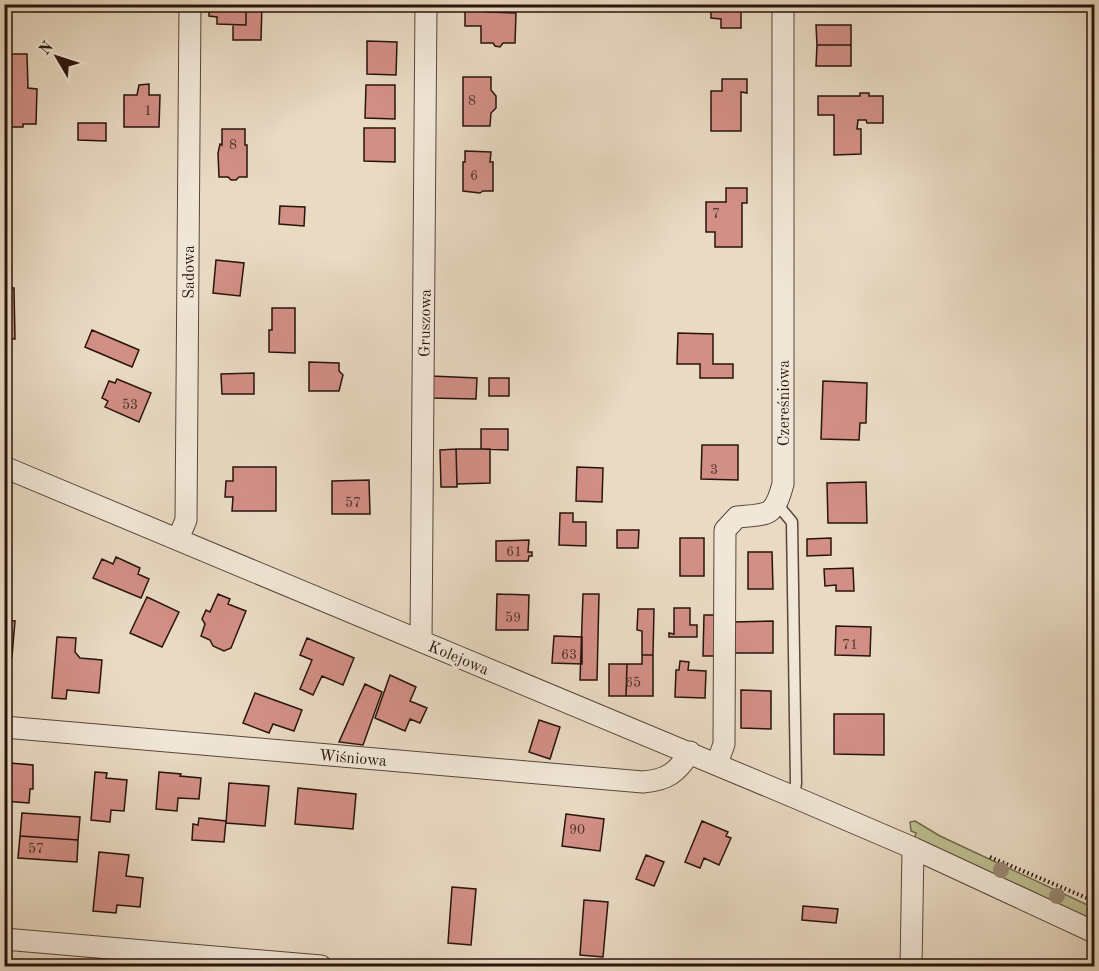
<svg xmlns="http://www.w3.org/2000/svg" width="1099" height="971" font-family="'Old Standard TT',serif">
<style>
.green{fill:#bcbe90;stroke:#72694e;stroke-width:1.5}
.building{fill:#d28f86;stroke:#29140b;stroke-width:1.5}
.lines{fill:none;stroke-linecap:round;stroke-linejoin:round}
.lane-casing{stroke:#594639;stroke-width:13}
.street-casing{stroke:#594639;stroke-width:23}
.path{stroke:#29140b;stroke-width:4;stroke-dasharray:1.5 3;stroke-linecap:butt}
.lane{stroke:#f1e7d8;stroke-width:10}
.street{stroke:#f1e7d8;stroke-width:21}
.tree{fill:#988974}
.labels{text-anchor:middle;stroke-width:6;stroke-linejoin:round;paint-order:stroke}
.number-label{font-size:14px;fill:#53332a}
.street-label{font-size:16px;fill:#29140b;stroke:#f1e7d8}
</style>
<rect width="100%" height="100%" fill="#e9dac3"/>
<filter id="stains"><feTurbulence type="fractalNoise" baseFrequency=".00333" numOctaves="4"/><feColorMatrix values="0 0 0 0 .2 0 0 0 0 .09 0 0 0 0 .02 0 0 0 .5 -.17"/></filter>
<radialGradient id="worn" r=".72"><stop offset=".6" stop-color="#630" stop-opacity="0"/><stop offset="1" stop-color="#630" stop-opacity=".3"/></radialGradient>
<path class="green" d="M915 821 940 836 1094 908V922L914 840 916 833 911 831 910 822Z"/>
<path class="building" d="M209 4H246V25L217 24V17L209 16Z
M246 4H262L261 40H233V25H246Z
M711 4H741V28H721V19L711 18Z
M465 5H486V12L516 13 515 43H503L500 47 495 46 493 43H481V26H465Z
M816 25H851V45H817Z
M367 41 397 42 396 75 367 74Z
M817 45H851V66H816Z
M5 54H27L28 88 37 89 36 124H23V127H6Z
M463 77H491V90L496 96V108L491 113 490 126H463Z
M722 79H747V93L741 92V131H711V91H722Z
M149 84V95H160L159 127H124V95H137L139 85Z
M366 85H395V119L365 118Z
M860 93H869V96H883V123H867L866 120H858L857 129H861V154L834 155V115H818V96H860Z
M78 123H106V141L78 140Z
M364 128H395V162L364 161Z
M222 129H245V145H247V177H239L236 180H231L228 177H219L218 153 220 144 222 145Z
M465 151 491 152 490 162H493V191H483L480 193 463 191V162H465Z
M726 188H747V203H742V247H715V232H706V202H726Z
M280 206 305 207 304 226 279 224Z
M216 260 244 263 240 296 213 293Z
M4 288H14L15 339H4Z
M272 308H295V353L269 352V330H272Z
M92 330 139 350 132 367 85 347Z
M678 333 713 334V364H733V378H700V364H677Z
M309 362 339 363V371L343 375 339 391H309Z
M254 373V394H222L221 374Z
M431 376 477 378 476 399 431 398Z
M489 378H509V396H489Z
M117 379 151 393 139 422 105 407 108 401 102 398 109 381 115 383Z
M823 381 867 383 866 423H860L859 440 821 439Z
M481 429H508V450L481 449Z
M702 445H738V480L701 479Z
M456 449 457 487H441L440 450Z
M456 449H490V483L457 484Z
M233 467H276V511H232L233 497H225L226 481H233Z
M577 467 603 468 602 502 576 501Z
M369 480 370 514H332V481Z
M866 482 867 523H828L827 483Z
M560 513H573V522H586V546L559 545Z
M617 530H639L638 548H617Z
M680 538H704V576H680Z
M831 538V555L807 556V539Z
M529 540 528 552H532V556H529L528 561H496V541Z
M748 552H772L773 589H748Z
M116 557 140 568 138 574 149 579 141 598 93 578 102 559 113 564Z
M853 568 854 591H836V585L825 586 824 569Z
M218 594 230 599 228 604 246 611 231 648 224 651 213 646 210 640 201 636 205 624 202 619 206 610 210 612Z
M497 594 529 595 528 630H496Z
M583 594H599L597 680H580Z
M147 597 179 612 162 647 130 633Z
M674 608H690V625H697V637H669V633L674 634Z
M638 609H654L653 655H642V631L637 630Z
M704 615H716V656H703Z
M4 620 15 621 12 657 4 656Z
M773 621V653H734V622Z
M836 626 871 627 870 656 835 655Z
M554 636 582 637V664L552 663Z
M57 637 76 638 75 652 80 658 102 660 99 693 67 690 66 699 52 698Z
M307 638 354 658 343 685 322 676 313 695 300 689 312 660 300 655Z
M642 655H653V696H626L627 664H642Z
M680 661 689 662 688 670 706 671 705 698 675 697 676 670H679Z
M609 664H627L626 696H609Z
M390 675 416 687 410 701 427 708 420 723 410 719 405 731 375 718Z
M365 684 382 692 363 745 339 742Z
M741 690 771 691V729L741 728Z
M255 693 302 710 294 731 273 724 269 733 243 723Z
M834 714H884V755L834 754Z
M539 720 560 727 550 759 529 752Z
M4 758H10V763L33 765V789H30L29 803 4 801Z
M95 772 107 773 106 778 127 780 124 811 111 810 110 822 91 820Z
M159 772 181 774 180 776 201 778 199 799 178 798 177 811 156 809Z
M229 783 269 786 265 826 226 823Z
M298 788 356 794 353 829 295 824Z
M22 813 80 817 78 840 20 836Z
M566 814 604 819 600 851 562 846Z
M199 818 226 821 224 842 192 840 193 824 198 825Z
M702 821 728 832 726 836 731 838 719 865 704 858 700 868 685 862Z
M20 836 78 840 77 862 18 858Z
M99 852 129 855 126 876 143 878 140 907 117 905 116 913 93 911Z
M646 855 664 862 654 886 636 879Z
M452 887 476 889 471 945 448 943Z
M584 900 608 902 603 957 580 955Z
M803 906 838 909 836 923 802 920Z"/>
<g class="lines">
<g class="lane-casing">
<path id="lane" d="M777 504 792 522 796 783 794 797"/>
</g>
<g class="street-casing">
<path id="street" d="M4 467 794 797 913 848 1094 932
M178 539 186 520 190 4
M421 641 426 4
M4 727 643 782C667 780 677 773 690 752
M717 764 724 744 725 530 737 517C769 514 774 517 783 484V4
M4 939 321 966
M911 966 913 848"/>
</g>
<path class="path" d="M990 857 1094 901"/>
<use href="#lane" class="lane"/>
<use href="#street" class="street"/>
</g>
<g class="tree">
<circle cx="1001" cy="870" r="8"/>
<circle cx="1057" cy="896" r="8"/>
</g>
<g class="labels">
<g class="number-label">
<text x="472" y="105">8</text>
<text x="148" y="115">1</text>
<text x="233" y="149">8</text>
<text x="474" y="180">6</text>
<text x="716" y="218">7</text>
<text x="130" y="409">53</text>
<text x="714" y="474">3</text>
<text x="353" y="507">57</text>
<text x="514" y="556">61</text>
<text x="513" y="622">59</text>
<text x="850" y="649">71</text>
<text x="569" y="659">63</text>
<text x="633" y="687">65</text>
<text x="577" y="834">90</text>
<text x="36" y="853">57</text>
</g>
<g class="street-label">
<text transform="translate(188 272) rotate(-90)" y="6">Sadowa</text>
<text transform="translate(424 323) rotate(-89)" y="6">Gruszowa</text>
<text transform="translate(783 403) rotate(-90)" y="6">Czereśniowa</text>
<text transform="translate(459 657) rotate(23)" y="6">Kolejowa</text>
<text transform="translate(353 757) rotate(5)" y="6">Wiśniowa</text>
</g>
</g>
<rect width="1099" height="971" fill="none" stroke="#e9dac3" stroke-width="24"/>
<rect x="6" y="6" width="1087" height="959" fill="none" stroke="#29140b" stroke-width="3"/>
<rect x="12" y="12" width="1075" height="947" fill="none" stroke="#29140b" stroke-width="1.5"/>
<g transform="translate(57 57) rotate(309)" stroke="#f1e7d8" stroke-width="4.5" paint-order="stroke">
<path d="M0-4.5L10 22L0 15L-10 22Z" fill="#29140b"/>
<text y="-9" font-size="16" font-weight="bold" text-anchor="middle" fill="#29140b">N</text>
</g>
<rect width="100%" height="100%" filter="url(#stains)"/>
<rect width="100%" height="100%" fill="url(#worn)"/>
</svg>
